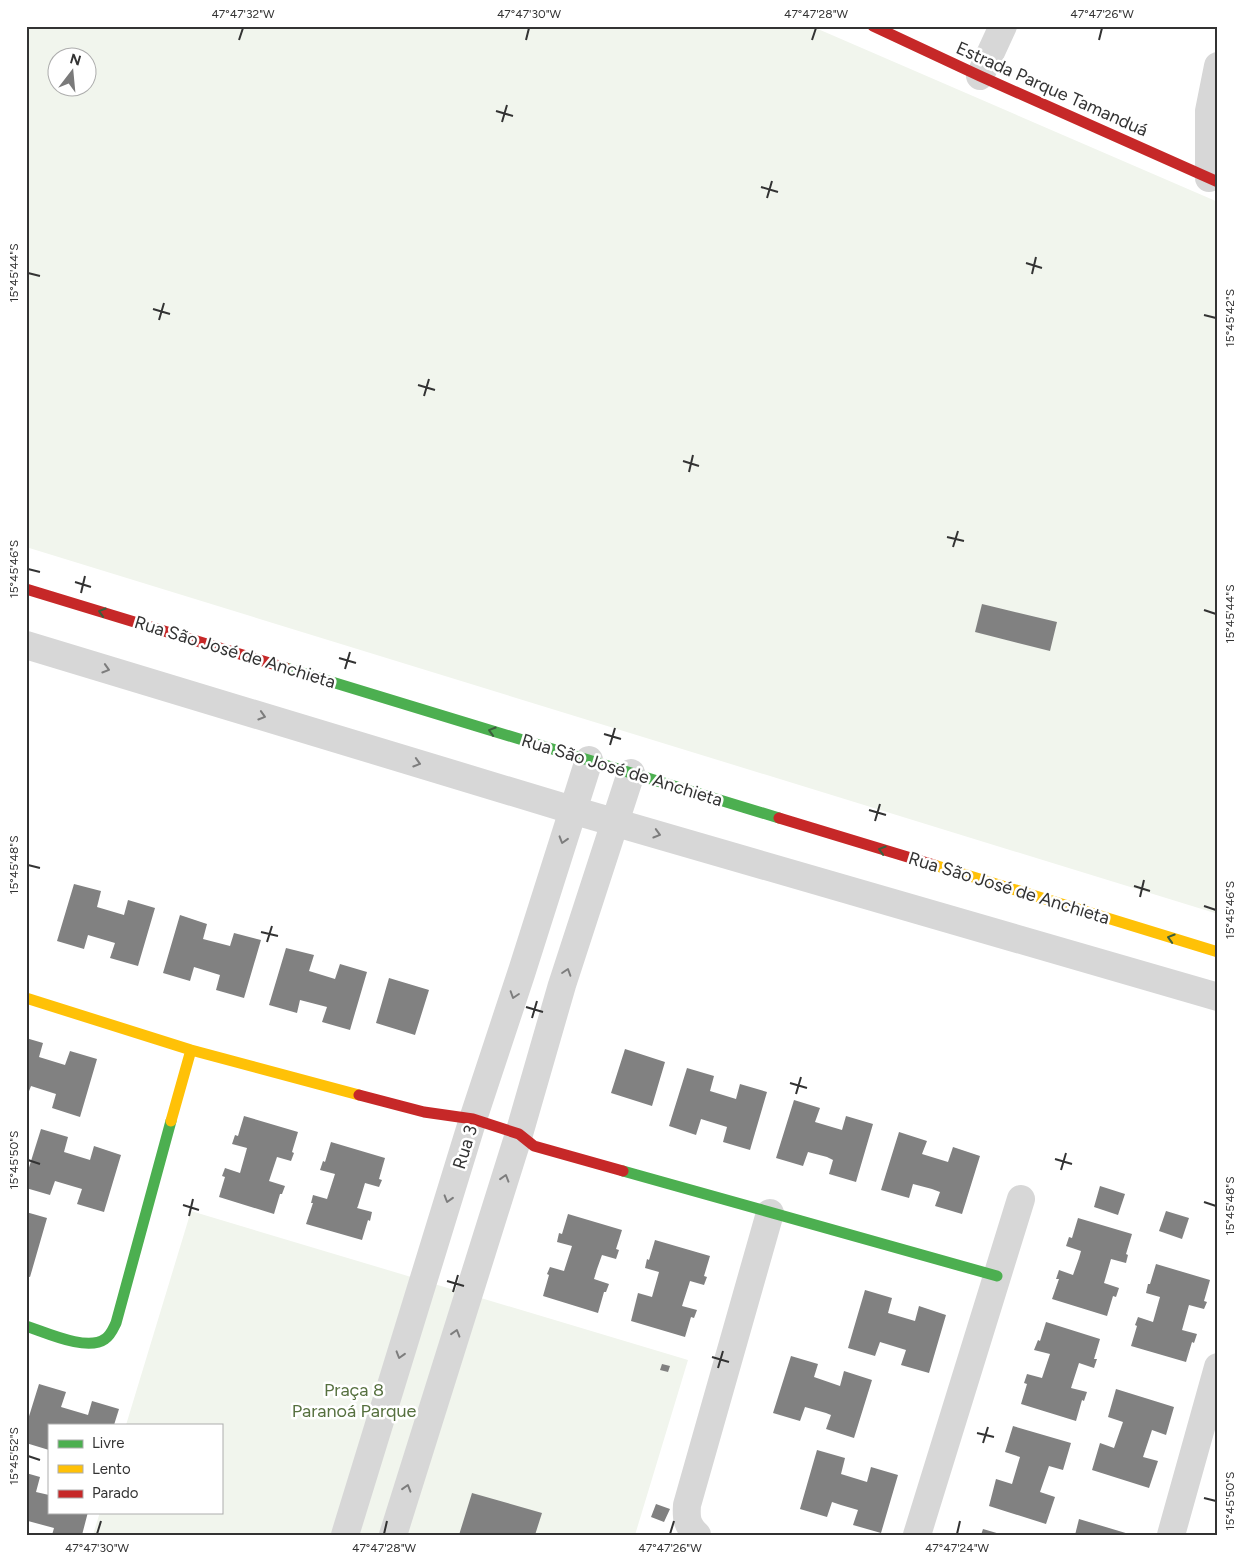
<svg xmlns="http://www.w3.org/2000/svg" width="1244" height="1561" font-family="Figtree,sans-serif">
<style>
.green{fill:#f1f5ed;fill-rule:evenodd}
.building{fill:#818181}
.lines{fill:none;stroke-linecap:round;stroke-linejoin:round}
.street{stroke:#d7d7d7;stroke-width:28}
.fast{stroke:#4caf50;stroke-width:11}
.slow{stroke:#ffc107;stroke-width:11}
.jam{stroke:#c62828;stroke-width:11}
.oneway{stroke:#3c5e3d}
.oneway2{stroke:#7d7d7d}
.ticks{fill:none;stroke:#333;stroke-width:2}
.labels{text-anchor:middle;stroke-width:5;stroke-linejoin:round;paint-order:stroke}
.street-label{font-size:18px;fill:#333;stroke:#fff}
.park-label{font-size:18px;fill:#56703f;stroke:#fff}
.neatline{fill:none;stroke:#333;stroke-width:2}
.ticks-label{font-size:12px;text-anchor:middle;fill:#333}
</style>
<rect width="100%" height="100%" fill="#fff"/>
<path class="green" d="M26 26H811L1218 202V914L26 547ZM58 58H88V88H58Z
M191 1211 688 1360 635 1535H93L100 1512H221V1425H126Z"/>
<path class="building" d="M982 604 1057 622 1050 651 975 632Z
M74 884 101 891 97 907 124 915 128 900 155 908 138 966 110 958 115 943 88 935 84 949 57 941Z
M180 915 207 924 203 939 230 946 234 933 261 940 244 998 216 990 220 975 194 967 190 981 163 973Z
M286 948 314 955 309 971 335 979 340 964 367 972 350 1030 322 1022 327 1007 300 1000 297 1013 269 1005Z
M389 978 429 990 415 1035 376 1023Z
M26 1038 43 1043 39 1057 65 1065 70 1051 97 1059 80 1117 52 1108 56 1094 31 1086 26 1099Z
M625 1049 665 1062 652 1106 611 1093Z
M687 1068 714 1076 710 1091 736 1099 740 1084 767 1092 750 1150 723 1142 727 1127 701 1119 696 1135 669 1126Z
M794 1100 820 1108 815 1122 842 1130 846 1116 873 1124 856 1182 829 1174 833 1160 827 1157 808 1152 803 1166 776 1158Z
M244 1116 298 1132 292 1152 294 1153 291 1161 277 1157 269 1181 285 1186 282 1194H280L274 1214 219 1197 225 1177 222 1176 225 1168 240 1173 247 1148 232 1144 235 1135 238 1136Z
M41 1129 68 1137 64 1152 90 1160 94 1146 121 1155 104 1212 77 1204 82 1189 55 1181 50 1195 26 1188V1177Z
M899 1132 927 1141 922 1154 948 1162 953 1147 980 1156 962 1214 935 1206 940 1192 932 1189 913 1184 909 1198 881 1190Z
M331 1142 385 1158 379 1179 382 1180 379 1187 365 1183 358 1206 357 1208 372 1212 370 1221 368 1220 362 1240 306 1224 313 1203H311L313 1195 327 1199 335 1174 320 1170 323 1161 325 1162Z
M1100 1186 1125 1194 1118 1215 1094 1207Z
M1166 1211 1189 1218 1182 1239 1159 1231Z
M26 1212 47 1218 30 1277 26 1276Z
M568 1214 622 1230 616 1249 619 1250 616 1259 602 1255 597 1269 594 1279 609 1284 606 1292H604L598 1313 543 1296 549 1275 547 1274 550 1267 564 1271 572 1246 557 1242 559 1233 562 1234Z
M1078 1218 1132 1234 1126 1254 1128 1255 1126 1263 1111 1259 1104 1283 1119 1288 1116 1297 1113 1296 1107 1316 1052 1299 1059 1279H1056L1059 1270 1073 1275 1079 1258 1081 1251 1066 1246 1069 1237 1072 1238Z
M655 1240 710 1256 704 1276 707 1277 704 1285 690 1281 682 1306 697 1310 694 1318 691 1317 685 1337 631 1321 638 1293 652 1297 659 1272 645 1268 647 1259 649 1260Z
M1156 1264 1210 1280 1204 1301 1207 1302 1204 1309 1189 1305 1182 1330 1197 1334 1194 1343 1192 1342 1186 1362 1131 1346 1137 1326 1135 1325 1138 1317 1153 1322 1160 1297 1146 1293 1148 1284H1150Z
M865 1290 892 1298 888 1313 915 1321 919 1306 946 1315 929 1373 901 1365 906 1350 880 1342 875 1356 848 1348Z
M1046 1322 1100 1339 1094 1359H1097L1094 1368 1079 1363 1071 1388 1087 1392 1084 1401 1082 1400 1076 1421 1021 1404 1027 1384 1024 1383 1027 1374 1042 1378 1050 1354 1034 1350 1038 1340 1040 1341Z
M791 1356 818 1364 814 1377 840 1386 844 1371 872 1380 854 1438 826 1429 831 1415 826 1413 805 1407 800 1421 773 1413Z
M662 1364 670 1366 668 1372 660 1370Z
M39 1384 66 1392 61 1407 88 1415 92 1401 119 1409 114 1425H49V1450L26 1443V1426Z
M1116 1389 1174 1407 1166 1435 1152 1430 1143 1457 1158 1461 1149 1488 1092 1470 1100 1443 1114 1448 1123 1422 1108 1417Z
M1013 1426 1071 1443 1063 1470 1049 1466 1040 1492 1055 1497 1046 1524 989 1506 996 1479 1012 1484 1020 1457 1005 1452Z
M817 1450 845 1458 841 1474 867 1482 871 1467 898 1475 881 1533 853 1525 858 1510 841 1505 832 1502 827 1517 800 1509Z
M26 1473 40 1477 36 1492 49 1495V1512H88L82 1535H52L54 1528 28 1521 26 1524Z
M472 1493 542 1513 535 1535H459Z
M656 1504 670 1509 664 1522 651 1517Z
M1079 1519 1129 1534V1535H1075Z
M983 1529 1000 1534V1535H981Z"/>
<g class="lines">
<path class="street" d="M980 76 1003 26
M1209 178V111L1218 66
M26 645 572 810 1218 997
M345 1535 473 1119 521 974 589 760
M393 1535 519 1134 562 985 631 773
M697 1535C687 1525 686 1519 687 1505L770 1213
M917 1535 1021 1199
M1171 1535 1218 1367"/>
<path class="fast" d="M286 668 779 818
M623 1171 997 1276
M26 1326C45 1332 87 1352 105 1339 111 1335 113 1329 116 1323L171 1121"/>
<path class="slow" d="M934 865 1218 952
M26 998 191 1050 359 1095
M171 1121 191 1050"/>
<path class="jam" d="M873 26 980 76 1218 182
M26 589 286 668
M779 818 934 865
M359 1095 424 1112 473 1119 519 1134 534 1146 623 1171"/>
</g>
<defs><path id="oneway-chevron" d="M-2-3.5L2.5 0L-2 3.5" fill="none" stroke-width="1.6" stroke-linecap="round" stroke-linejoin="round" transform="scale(1.25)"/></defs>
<g class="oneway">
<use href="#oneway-chevron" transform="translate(102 612) rotate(-163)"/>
<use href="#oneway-chevron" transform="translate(492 731) rotate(-163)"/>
<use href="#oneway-chevron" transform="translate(882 850) rotate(-163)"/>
<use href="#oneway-chevron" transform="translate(1171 938) rotate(-163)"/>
</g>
<g class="oneway2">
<use href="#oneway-chevron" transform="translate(106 669) rotate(17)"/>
<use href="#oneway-chevron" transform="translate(262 716) rotate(17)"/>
<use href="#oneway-chevron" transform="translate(417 763) rotate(17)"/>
<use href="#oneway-chevron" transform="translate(657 834) rotate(16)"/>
<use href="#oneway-chevron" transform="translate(563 840) rotate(107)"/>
<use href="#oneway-chevron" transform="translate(567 972) rotate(-72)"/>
<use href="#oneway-chevron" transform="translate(514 995) rotate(108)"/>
<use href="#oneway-chevron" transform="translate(505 1178) rotate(-73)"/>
<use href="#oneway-chevron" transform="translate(448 1199) rotate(107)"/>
<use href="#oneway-chevron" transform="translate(456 1333) rotate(-73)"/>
<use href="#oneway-chevron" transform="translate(400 1355) rotate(107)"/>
<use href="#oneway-chevron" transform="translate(407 1488) rotate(-73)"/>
</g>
<path class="ticks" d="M239 40 243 28M526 40 529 28M812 40 816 28M1099 40 1102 28M496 111 513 116M502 122 507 105M761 187 778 192M767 198 772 181M1026 263 1042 268M28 273 40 276M1032 274 1036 257M153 309 170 314M1204 315 1216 318M159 320 164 303M418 385 435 390M424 396 429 379M683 461 699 466M689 472 693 455M947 537 964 541M953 547 958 531M28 569 40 572M75 582 91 587M81 593 85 576M1204 610 1216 614M339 658 356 663M345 669 350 652M604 734 621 739M610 745 615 728M869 810 886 815M875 821 880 804M28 865 40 868M1134 886 1150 891M1140 897 1144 880M1204 906 1216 910M261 932 278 936M267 942 272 926M526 1007 543 1012M532 1018 537 1001M790 1083 807 1088M796 1094 801 1077M1055 1159 1072 1164M28 1160 40 1164M1061 1170 1066 1153M1204 1202 1216 1206M183 1205 199 1210M189 1216 193 1199M447 1281 464 1286M453 1292 458 1275M712 1357 729 1362M718 1368 723 1351M977 1433 994 1437M983 1443 988 1427M28 1456 40 1460M1204 1498 1216 1501M97 1534 101 1521M384 1534 387 1521M670 1534 674 1521M957 1534 960 1521"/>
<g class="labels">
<g class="street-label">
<text transform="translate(1052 89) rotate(24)" y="6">Estrada Parque Tamanduá</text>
<text transform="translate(235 652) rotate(17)" y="6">Rua São José de Anchieta</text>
<text transform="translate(622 770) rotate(17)" y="6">Rua São José de Anchieta</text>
<text transform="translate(1009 888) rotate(17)" y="6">Rua São José de Anchieta</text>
<text transform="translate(465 1147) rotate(-73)" y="6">Rua 3</text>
</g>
<g class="park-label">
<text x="354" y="1396">Praça 8<tspan x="354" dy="21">Paranoá Parque</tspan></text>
</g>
</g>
<rect width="1244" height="1561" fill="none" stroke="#ffffff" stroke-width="55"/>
<rect x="48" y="1424" width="175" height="90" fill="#ffffff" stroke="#adadad"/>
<rect x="58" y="1440" width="25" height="8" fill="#4caf50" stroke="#adadad"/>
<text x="92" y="1448" font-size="15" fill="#333333">Livre</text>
<rect x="58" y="1465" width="25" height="8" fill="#ffc107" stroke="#adadad"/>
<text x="92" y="1474" font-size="15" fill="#333333">Lento</text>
<rect x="58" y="1490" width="25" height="8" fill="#c62828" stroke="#adadad"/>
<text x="92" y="1498" font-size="15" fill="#333333">Parado</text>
<g transform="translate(72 72) rotate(16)"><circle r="24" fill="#ffffff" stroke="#adadad"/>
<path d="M0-4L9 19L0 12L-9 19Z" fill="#7a7a7a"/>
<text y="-8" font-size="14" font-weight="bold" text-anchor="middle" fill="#333333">N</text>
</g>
<rect x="28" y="28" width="1188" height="1506" class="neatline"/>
<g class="ticks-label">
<text x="243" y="18">47°47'32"W</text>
<text x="529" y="18">47°47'30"W</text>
<text x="816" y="18">47°47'28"W</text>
<text x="1102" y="18">47°47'26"W</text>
<text transform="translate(14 273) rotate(-90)" y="4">15°45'44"S</text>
<text transform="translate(1230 318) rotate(-90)" y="4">15°45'42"S</text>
<text transform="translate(14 569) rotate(-90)" y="4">15°45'46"S</text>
<text transform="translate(1230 614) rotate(-90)" y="4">15°45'44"S</text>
<text transform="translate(14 865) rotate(-90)" y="4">15°45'48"S</text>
<text transform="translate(1230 910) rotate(-90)" y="4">15°45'46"S</text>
<text transform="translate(14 1160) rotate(-90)" y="4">15°45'50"S</text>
<text transform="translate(1230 1206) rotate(-90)" y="4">15°45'48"S</text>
<text transform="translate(14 1456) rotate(-90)" y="4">15°45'52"S</text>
<text transform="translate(1230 1501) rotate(-90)" y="4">15°45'50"S</text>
<text x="97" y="1552">47°47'30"W</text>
<text x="384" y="1552">47°47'28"W</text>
<text x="670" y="1552">47°47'26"W</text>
<text x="957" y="1552">47°47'24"W</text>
</g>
</svg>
